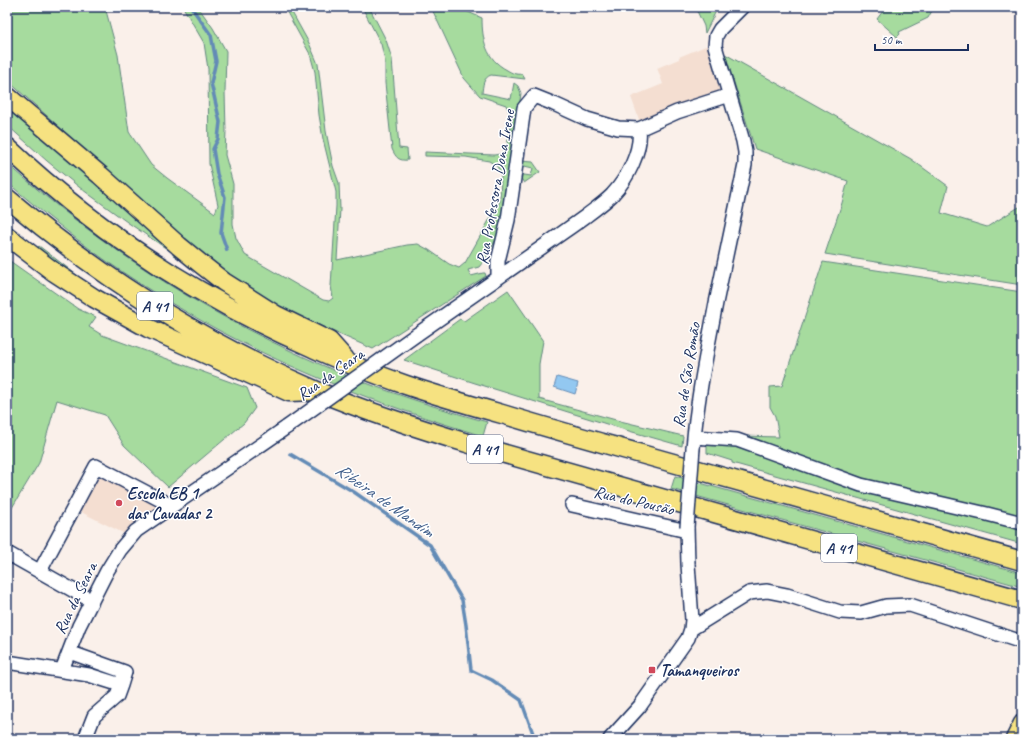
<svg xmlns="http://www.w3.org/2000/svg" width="1029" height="746" font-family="Caveat,sans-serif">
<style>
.built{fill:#f4ded1}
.green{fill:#a6db9e;stroke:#60857e}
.water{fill:#93c8f1;stroke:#638bb6}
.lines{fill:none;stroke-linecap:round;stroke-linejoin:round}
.stream{stroke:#638bb6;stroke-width:3.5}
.minor-casing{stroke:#1b2f5e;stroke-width:16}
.major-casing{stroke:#1b2f5e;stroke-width:19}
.highway-casing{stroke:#1b2f5e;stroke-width:21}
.minor{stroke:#fff;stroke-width:13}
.major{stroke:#f6e281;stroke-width:16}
.highway{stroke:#f6e281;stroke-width:18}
.minor-bridge-casing{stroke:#1b2f5e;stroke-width:16;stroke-linecap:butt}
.minor-bridge{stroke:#fff;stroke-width:13}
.poi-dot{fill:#d1495b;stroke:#fff;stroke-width:1.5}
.labels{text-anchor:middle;stroke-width:3;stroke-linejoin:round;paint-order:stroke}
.shield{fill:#fff;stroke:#5f6d8e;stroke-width:1}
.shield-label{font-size:16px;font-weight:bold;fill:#1b2f5e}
.street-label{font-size:17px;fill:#1b2f5e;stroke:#fff}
.poi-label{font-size:17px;font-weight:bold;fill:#1b2f5e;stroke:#fff;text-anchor:start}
.water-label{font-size:18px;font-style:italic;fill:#3f5d8a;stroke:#fff}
</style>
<rect width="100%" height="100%" fill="#faf0ea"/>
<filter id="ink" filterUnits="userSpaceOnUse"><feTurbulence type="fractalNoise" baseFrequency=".025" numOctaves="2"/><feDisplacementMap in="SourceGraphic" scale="8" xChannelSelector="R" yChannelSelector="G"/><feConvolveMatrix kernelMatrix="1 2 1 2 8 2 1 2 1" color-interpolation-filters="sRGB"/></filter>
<g filter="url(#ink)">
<path class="built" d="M713 43 728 93 641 125 631 97 663 84 657 68 679 59V57Z
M99 471 159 506 153 514 127 535 77 510Z"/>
<path class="green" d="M7 7H105L118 55 129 132 151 165 167 178 215 213 218 205 209 164 208 69 204 43 183 7H198L213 28 226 51 225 92 226 131 225 155 233 184V224L236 238 245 255 323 300 329 301 333 298 331 286 336 206V192L323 139 319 115 315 72 310 54 284 7H289L309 43 318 64 326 131 333 166 339 183 340 209 337 260 407 245 418 244 429 250 449 264 459 268 465 263 500 201 501 175 497 166 489 161 466 157 425 156V152L494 155 501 154 507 145 512 119 506 105 480 96 464 78 431 7H460L461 9 482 18C482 40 486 59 507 70 512 73 516 75 522 74L525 79 491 75C483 78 483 85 482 93L511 99 514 83 518 86 521 93 504 224 486 258 479 267 468 270 471 276 483 273H485L486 276 373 349 318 325 317 326 276 305 226 273 193 247 7 80Z
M362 7H369L386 40 392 59 399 148 407 149 408 160C399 161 396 158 392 149L385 83V61L381 44Z
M704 7H718L705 33 704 26 697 11Z
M886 7H934L928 18 899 32 900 34 897 37 877 19Z
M725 54 911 159 948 186 941 213 987 227 1019 207 1022 210V285L825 254 842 203 848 181 755 149Z
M7 107 56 145 187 263 173 255V253L127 222 79 187 47 161 7 125Z
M521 161 533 162 540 172 524 183 518 174 531 176 533 168 520 165Z
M7 163C105 251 217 321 338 372 387 392 437 408 487 422L483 436C380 405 282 368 188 313 145 288 102 260 63 228 44 213 25 198 7 182Z
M7 223 37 248 39 246 78 276 117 302 106 300 7 227Z
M7 259 78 309 96 317 89 327 102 335 247 388 255 408 244 423 168 487 124 445 105 415 57 400 52 417 39 463 7 516Z
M823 262 1022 292V518L864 481 743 436 779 437 775 416 770 407V387L782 386Z
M508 290 543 341 539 364V399L616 420 683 436 682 446 629 431 475 383 404 360 460 319 464 321Z
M716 443H723L1022 527V544L732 463V461L707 453V445Z
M675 476 1022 573V587L671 489Z"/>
<path class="water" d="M557 377 578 383 575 394 554 387Z"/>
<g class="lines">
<path class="stream" d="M191 7 211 35 216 61 211 83 220 122 218 139 213 149 217 174 225 197 221 233 227 250
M290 454 354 492 430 545 462 600 466 625 471 670 492 680 521 700 535 739"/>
<g class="minor-casing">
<path id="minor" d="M498 278V261L508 220 524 108 534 96 554 104 587 119 618 128 639 129 677 112 730 95
M416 335C458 306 499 277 541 248 556 237 571 227 586 216 595 209 604 203 612 195 627 179 642 151 639 129
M694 437 737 440 861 485 987 514 1022 523
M693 448C697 399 707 351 716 303 726 257 735 211 745 165V152L743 141 715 46 716 36 720 29 742 7
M572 505 687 531
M7 553 92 601
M40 571 96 466 172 506
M691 629 749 593 767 591 787 595 840 612 861 613 886 606 910 605 1022 642
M7 662 89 675 121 685 125 672 69 652
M62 670 79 626 107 571 120 550 136 531 287 427
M85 739 94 716 117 696 121 685
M610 739 640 706 688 638 691 629 692 620 688 564 687 527"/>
</g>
<g class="major-casing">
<path id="major" d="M1014 739 1022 723"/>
</g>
<g class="highway-casing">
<path id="highway" d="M7 96 100 175 179 246 201 264 224 282 276 315 329 341 345 359
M7 147C96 231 201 299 313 348 343 362 375 374 406 385 438 396 470 405 502 414 548 428 595 441 641 454 768 490 895 525 1022 561
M7 198C100 277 204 343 317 391 369 413 423 430 477 446L1022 600
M7 236 54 272 94 298 148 328 289 392 314 391"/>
</g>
<use href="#minor" class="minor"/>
<use href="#major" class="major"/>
<use href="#highway" class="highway"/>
<g class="minor-bridge-casing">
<path id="minor-bridge" d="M287 427 416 335
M687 527 693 448"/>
</g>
<use href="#minor-bridge" class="minor-bridge"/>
</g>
</g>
<g class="poi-dot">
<circle cx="119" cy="503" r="4"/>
<rect x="648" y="666" width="8" height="8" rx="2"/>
</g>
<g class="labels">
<g class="shield">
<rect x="137" y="292" width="36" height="28" rx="3"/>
<rect x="467" y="435" width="36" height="28" rx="3"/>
<rect x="821" y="534" width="36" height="28" rx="3"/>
</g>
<g class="shield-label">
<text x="155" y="312">A 41</text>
<text x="485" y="455">A 41</text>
<text x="839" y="554">A 41</text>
</g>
<g class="street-label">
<text transform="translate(495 187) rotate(-80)" y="6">Rua Professora Dona Irene</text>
<text transform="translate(330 374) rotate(-35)" y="6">Rua da Seara</text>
<text transform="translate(686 375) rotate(-81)" y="6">Rua de São Romão</text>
<text transform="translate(634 500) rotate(13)" y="6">Rua do Pousão</text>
<text transform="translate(75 598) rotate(-64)" y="6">Rua da Seara</text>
</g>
<g class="poi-label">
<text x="127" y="499">Escola EB 1<tspan x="127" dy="20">das Cavadas 2</tspan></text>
<text x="660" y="676">Tamanqueiros</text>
</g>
<g class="water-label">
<text transform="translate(385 500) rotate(35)" y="6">Ribeira de Mandim</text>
</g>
</g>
<rect width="1029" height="746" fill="none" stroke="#fff" stroke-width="24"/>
<rect x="12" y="12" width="1005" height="722" fill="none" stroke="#1b2f5e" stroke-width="1.5" filter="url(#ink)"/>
<path d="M875 44v6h93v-6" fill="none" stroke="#1b2f5e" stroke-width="2"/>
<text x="881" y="44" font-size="12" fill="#1b2f5e" stroke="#ffffff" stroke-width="3" paint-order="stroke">50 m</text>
</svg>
